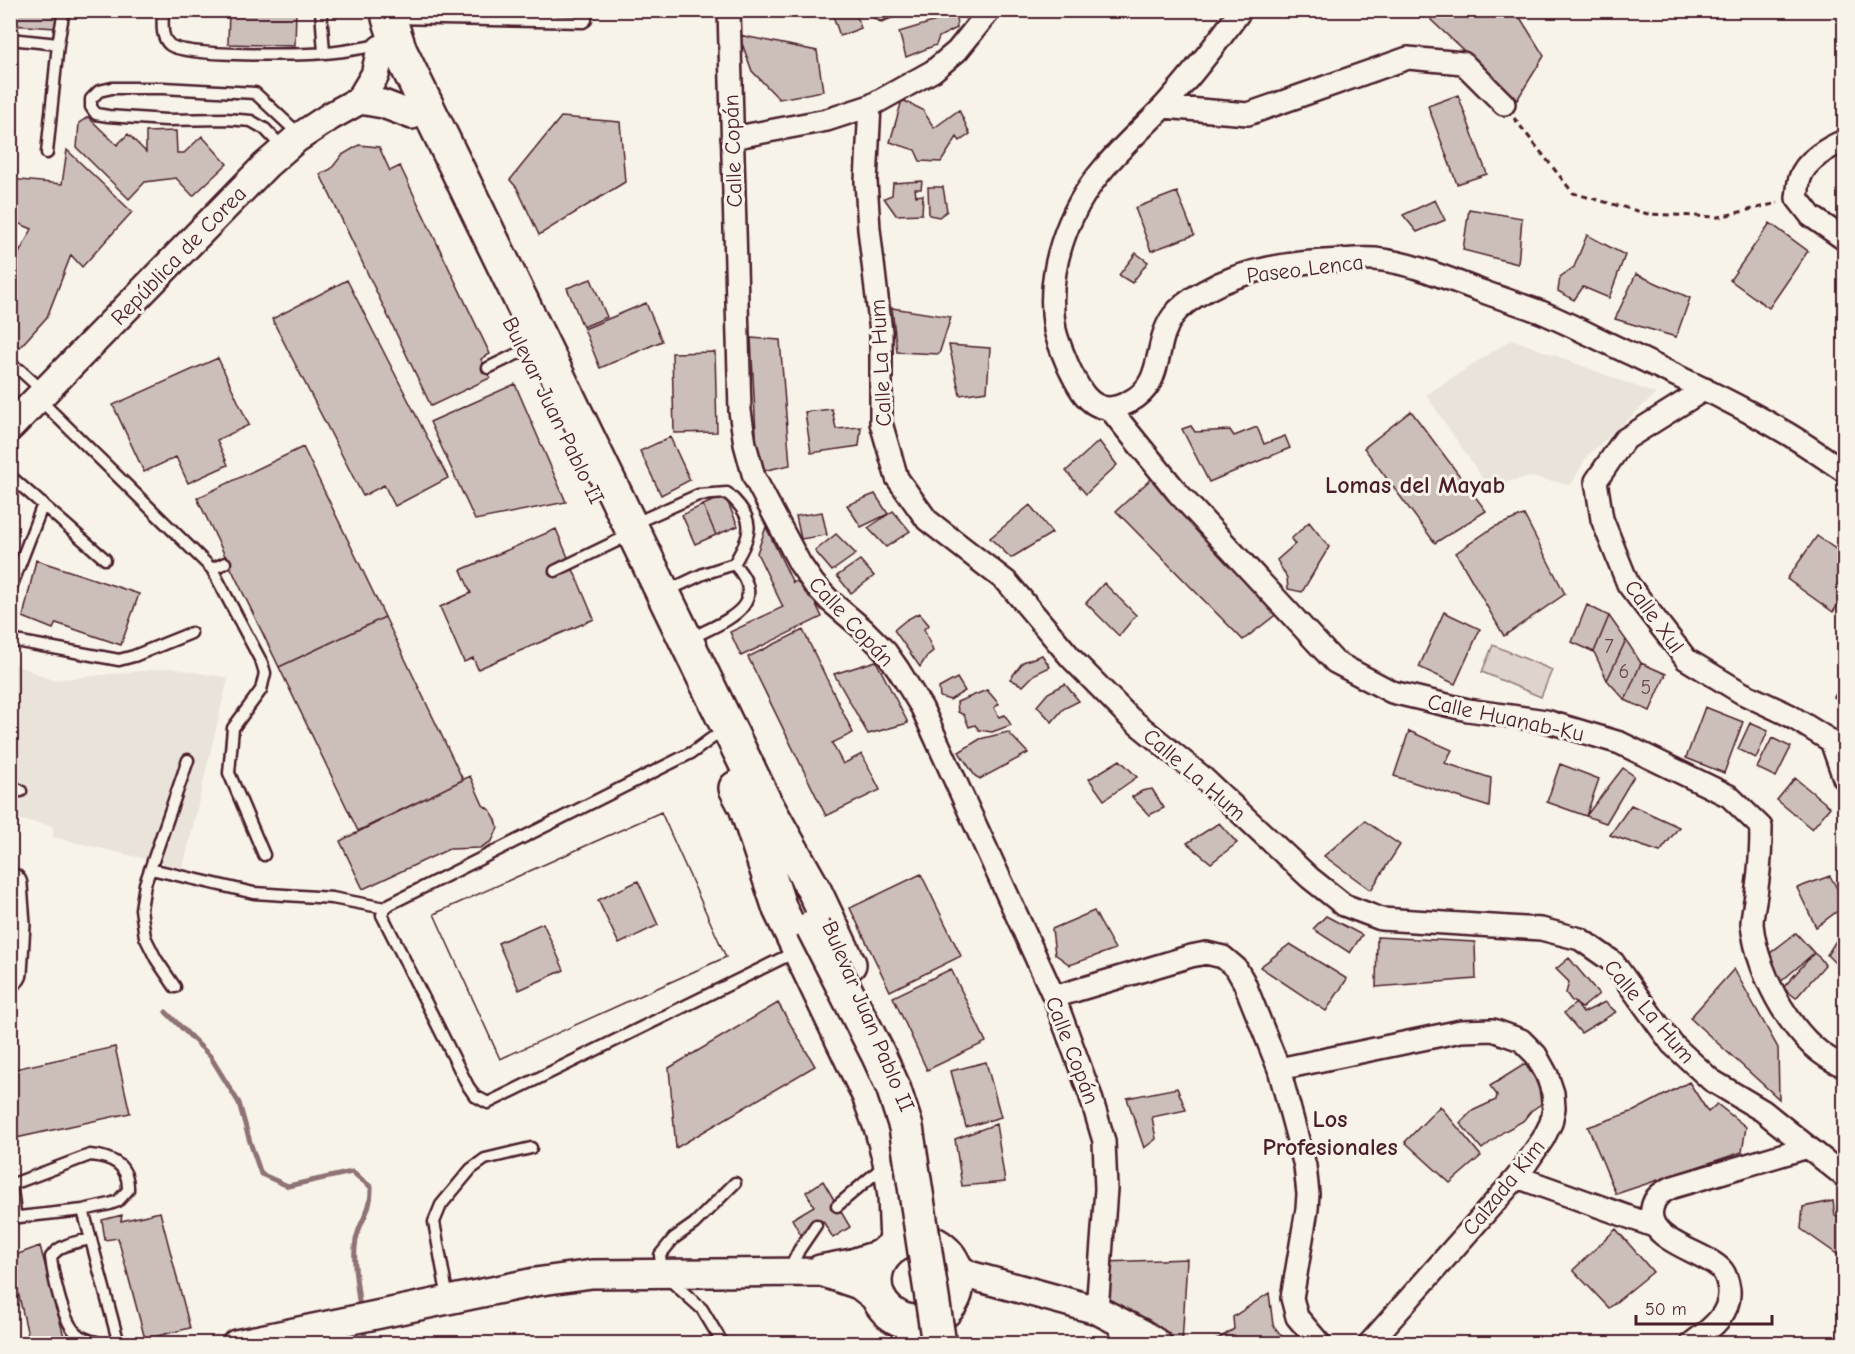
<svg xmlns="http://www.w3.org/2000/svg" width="1855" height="1354" font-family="'Comic Neue',sans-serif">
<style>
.built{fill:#eae3da}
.pitch{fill:#ded4cc;stroke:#947a7c;stroke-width:1.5}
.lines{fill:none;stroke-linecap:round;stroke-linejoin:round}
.stream{stroke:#8e7275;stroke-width:5}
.building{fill:#ccbfb9;stroke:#4a1f2b;stroke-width:1.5;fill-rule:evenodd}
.service-casing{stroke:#4a1f2b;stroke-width:15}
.minor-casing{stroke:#4a1f2b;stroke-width:26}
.tertiary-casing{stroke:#4a1f2b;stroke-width:32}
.primary-casing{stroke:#4a1f2b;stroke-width:38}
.path{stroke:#4a1f2b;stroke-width:3;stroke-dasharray:6 4.5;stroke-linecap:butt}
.service{stroke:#f7f3e8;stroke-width:10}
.minor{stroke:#f7f3e8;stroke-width:21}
.tertiary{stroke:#f7f3e8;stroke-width:27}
.primary{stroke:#f7f3e8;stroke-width:33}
.primary-bridge-casing{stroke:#4a1f2b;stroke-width:38;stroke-linecap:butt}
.primary-bridge{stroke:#f7f3e8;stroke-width:33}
.labels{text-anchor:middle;stroke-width:6;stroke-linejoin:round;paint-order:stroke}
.number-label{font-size:20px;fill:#6a474e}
.street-label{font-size:22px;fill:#4a1f2b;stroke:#f7f3e8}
.neighbourhood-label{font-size:24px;font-weight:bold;fill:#4a1f2b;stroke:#f7f3e8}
</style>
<rect width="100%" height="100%" fill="#f7f3e8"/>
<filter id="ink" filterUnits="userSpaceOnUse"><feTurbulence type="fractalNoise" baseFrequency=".0167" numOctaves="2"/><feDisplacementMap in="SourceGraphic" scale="12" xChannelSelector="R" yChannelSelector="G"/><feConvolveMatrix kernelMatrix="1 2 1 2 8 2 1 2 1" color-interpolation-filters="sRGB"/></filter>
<g filter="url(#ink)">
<path class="built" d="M1512 339 1656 394 1587 456 1571 485 1532 477 1487 485 1426 395Z
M10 662 52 680 171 668 228 678 183 868 53 837V826L11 818Z"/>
<path class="pitch" d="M1493 645 1552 670 1541 697 1482 672Z"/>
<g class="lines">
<path class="stream" d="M166 1012 210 1056 239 1103 250 1142 261 1174 288 1186 352 1172 371 1187C372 1212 360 1219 356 1240 352 1262 358 1288 360 1310
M362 1325 367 1344"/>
</g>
<path class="building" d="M10 10H57L56 28 10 25Z
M229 10H296L295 46 228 44Z
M839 10H854L861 28 840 36 832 13Z
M1434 10H1511L1521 19 1544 56 1517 100 1431 20Z
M956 15 957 28 939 37 936 45 906 57 899 32Z
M739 35 817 51 823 91 779 99 752 71Z
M1458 95 1487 174 1457 184 1428 106Z
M902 100 923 110 934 128 959 110 970 134 960 141 957 137 941 162 920 161 915 150 890 142Z
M88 117 117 145 128 134 146 152V132L176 131 177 153H184L202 136 227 164 193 196 176 178 145 182 129 199 77 148 79 123Z
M561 117 620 122 625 182 539 235 517 188 510 180Z
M359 145 379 147 390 171 400 166 490 354 481 359 490 378 431 406 320 174 331 169 342 155Z
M67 150 132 212 82 267 71 255 47 317 20 347 10 342V270L32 229 10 220V179L62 184Z
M922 181 921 189H915L916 196 923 195 922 214 896 215 884 198 892 195 893 183Z
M928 187H943L947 211 939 217 929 215Z
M1177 192 1194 235 1151 251 1135 208Z
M1435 200 1445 220 1417 232 1403 215Z
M1469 209 1522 218 1518 264 1463 250Z
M1770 223 1808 251 1769 308 1730 280Z
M1587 235 1625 255 1609 298 1583 287 1574 300 1558 291 1560 277 1574 267Z
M1136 253 1148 262 1132 283 1119 275Z
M1636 274 1690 298 1676 337 1615 319Z
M591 279 607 317 583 327 567 288Z
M347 280 448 478 395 506 384 485 363 496 272 319Z
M646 303 662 341 600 368 584 329Z
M892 308 951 317 939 354 897 352Z
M751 338 780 340 790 465 758 472Z
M949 345 990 348 987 391 960 395Z
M715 352 717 432 674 433 672 353Z
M218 358 249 425 217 440 228 465 188 483 176 457 144 472 113 405Z
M515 384 566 502 475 520 430 422Z
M832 409 836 429 861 427 859 446 811 453 805 412Z
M1411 411 1486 511 1435 543 1364 448Z
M1191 426 1195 432 1230 430 1234 436 1257 427 1264 444 1285 436 1290 448 1209 482 1182 429Z
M670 437 690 480 661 495 640 451Z
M1099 441 1117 465 1086 494 1066 471Z
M303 447 385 617 279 667 197 498Z
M1152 478 1278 613 1243 640 1116 511Z
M875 494 888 514 861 527 847 505Z
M725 496 738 526 716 535 703 505Z
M703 505 716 535 695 544 682 515Z
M1030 505 1052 533 1011 558 990 538Z
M893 511 910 531 886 547 868 528Z
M822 512 827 535 801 539 796 516Z
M1524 515 1565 594 1504 636 1456 553 1494 527Z
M1309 522 1329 547 1302 592 1288 589 1287 578 1277 560 1295 544 1291 539Z
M766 527 793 583 803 577 822 617 741 656 730 632 783 607 757 553Z
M556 529 594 619 478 669 473 658 464 662 440 607 471 593 461 570Z
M836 534 856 554 832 571 815 551Z
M1817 536 1844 555V596L1833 612 1787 579Z
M36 560 139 594 121 645 56 623 53 629 23 617Z
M860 560 874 576 851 593 837 576Z
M1104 583 1136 615 1119 636 1086 603Z
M1587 605 1609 616 1594 652 1572 642Z
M1444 612 1480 629 1455 684 1419 667Z
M919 613 929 625 924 629 933 651 927 656 920 667 894 630 906 620Z
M1609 616 1626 640 1607 680 1594 652Z
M385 617 463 780 358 831 279 667Z
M803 630 853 733 832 743 843 764 862 754 880 790 826 816 748 657Z
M1626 640 1641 663 1625 700 1607 680Z
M1042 655 1050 667 1035 674 1023 686 1010 679 1023 662Z
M876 661 908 723 868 734 834 674Z
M1641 663 1666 674 1650 711 1625 700Z
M957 678 965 691 950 700 940 697 939 688Z
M1844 681V704L1834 697Z
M1065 684 1079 701 1063 709 1052 722 1037 706 1048 693Z
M987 690 999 704 994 708 999 717 1005 715 1011 725 992 732 979 730 975 725 969 727 964 715 958 712 957 702Z
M1705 707 1743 722 1724 773 1686 758Z
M1750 723 1768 731 1756 758 1738 749Z
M1409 731 1452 750 1445 763 1491 778 1489 807 1394 776Z
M1008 732 1028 753 980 779 975 776 959 752 980 739Z
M1772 738 1791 747 1776 777 1757 768Z
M1120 760 1137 777 1104 800 1089 779Z
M1560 764 1599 779 1586 816 1547 802Z
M1623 768 1634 776 1606 823 1586 816Z
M470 776 483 805 491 811 496 820 498 828 492 841 480 848 449 849 363 889 340 841Z
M1795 778 1830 807 1812 829 1777 800Z
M1152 789 1164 808 1149 815 1132 797 1142 791Z
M1631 805 1679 827 1660 852 1610 835Z
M661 812 726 957 500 1059 434 914ZM638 881 658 925 619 944 598 900ZM543 923 564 970 519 990 498 943Z
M661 812 726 957 500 1059 434 914Z
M1365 821 1400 845 1371 890 1324 856Z
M1219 823 1237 843 1211 863 1187 843Z
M921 874 961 956 890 991 850 908Z
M1830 876 1844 901V906L1816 927 1797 888Z
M1094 911 1115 949 1070 965 1055 954 1052 929Z
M1326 916 1362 935 1350 953 1313 929Z
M1844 928V972L1827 955Z
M1796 933 1814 953 1778 984 1765 957Z
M1377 937 1475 942 1476 979 1376 987Z
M1290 944 1347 979 1326 1011 1260 967Z
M1814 953 1821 959 1825 965 1796 998 1783 988Z
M1569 958 1599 994 1582 1008 1571 1000 1566 993 1569 982 1556 969Z
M951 969 986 1042 927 1070 893 997Z
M1734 969 1778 1048 1779 1099 1690 1018Z
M1605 1002 1616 1012 1581 1033 1564 1013 1576 1003 1583 1013Z
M778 1003 815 1066 676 1148 669 1068Z
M115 1047 130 1113 16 1138 10 1115V1070Z
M986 1062 1001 1117 966 1127 951 1071Z
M1525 1064 1534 1077 1539 1088 1541 1104 1531 1111 1523 1121 1503 1132 1482 1149 1460 1123 1472 1111 1496 1100 1497 1095 1490 1086Z
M1689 1082 1708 1112 1717 1104 1746 1127 1742 1152 1616 1194 1588 1127 1634 1111Z
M1177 1088 1186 1110 1152 1117 1156 1139 1144 1148 1127 1098Z
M1440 1106 1481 1156 1450 1183 1405 1142Z
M996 1124 1005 1182 962 1186 955 1139Z
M823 1181 850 1227 833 1238 823 1221 801 1235 792 1219 814 1206 806 1192Z
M1833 1201 1835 1216 1844 1220V1259L1801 1229 1803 1207Z
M160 1212 190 1328 145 1339 118 1238 105 1240 102 1220 122 1215 121 1221Z
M1616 1229 1653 1272 1609 1308 1573 1270Z
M40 1246 66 1344H30L10 1257Z
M1187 1259 1182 1344 1151 1326 1117 1313 1104 1291 1105 1262Z
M1269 1293 1273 1325 1288 1344H1210L1234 1329 1233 1317Z"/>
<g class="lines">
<g class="service-casing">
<path id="service" d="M163 10C163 22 160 37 170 45 185 57 301 55 325 53 343 52 361 48 379 45
M321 10 324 53
M874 10 881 15 894 10
M392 18 583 22 586 20V10
M10 39 58 44
M284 149 265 129 251 121 226 119 166 120 108 116 96 114 91 107V99L99 91 112 88H163L255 93 301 136
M47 153 58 44 64 10
M10 251H13
M10 365 20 370 43 391
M488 368 525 350
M38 398 212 569 262 663 265 673 261 690 233 728 229 773 264 855
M10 476 105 559
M633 524 698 495 727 493C757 519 752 533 734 564
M212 569 225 563
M555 571 617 541
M10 590 43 504
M667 591 703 574 734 564C773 607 723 621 690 639
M10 640 119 660 134 656 191 633
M712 738 693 752 390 904 385 908 382 915 468 1086 475 1096 488 1103 795 952
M10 785 21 791
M151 869 254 893 332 898 385 908
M175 987 156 959 145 937 141 909 145 884 188 760
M90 1155C113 1157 129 1165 128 1190L118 1201 110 1204 83 1210 19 1217 15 1214 12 1189 13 1184Z
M837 1206 885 1165
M83 1210 119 1344
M91 1239C76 1242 60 1244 51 1257 53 1276 62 1318 75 1332 81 1339 92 1341 100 1343
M789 1271 799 1250 816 1225
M448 1299 434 1222 441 1205 471 1169 485 1159 531 1148
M723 1344 702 1309 662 1273 660 1255 674 1238 694 1224 735 1183"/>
</g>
<g class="minor-casing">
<path id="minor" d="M729 10 740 411 745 444 754 477 800 564 814 584 830 601 863 629 886 652 898 669 922 708 1054 997 1090 1094 1104 1141 1106 1189 1097 1310
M1241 10C1217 43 1192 75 1165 105 1145 126 1123 145 1104 168 1067 211 1045 272 1055 330 1058 343 1064 356 1069 368 1077 384 1087 408 1109 408 1116 408 1123 405 1129 402 1166 383 1152 345 1173 316 1181 305 1194 297 1205 291 1245 268 1295 262 1341 260 1352 259 1364 258 1375 259 1413 263 1448 279 1484 292 1503 299 1522 305 1541 312 1572 325 1602 341 1633 355 1685 380 1738 404 1788 434 1808 446 1826 459 1844 471
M870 106 866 181 869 229 881 332V423L897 478 927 520 1007 582 1072 659 1130 718 1200 775 1310 878 1344 905 1381 919 1541 929 1580 939 1613 962 1672 1044 1711 1080 1763 1111 1844 1176
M1163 107 1248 114 1408 58 1463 63 1504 104
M732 138 827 120 870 106 933 71 957 51 986 15 988 10
M1844 141C1829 147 1805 161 1800 178 1798 184 1798 192 1797 198L1811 216 1844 239
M1705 389 1624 440 1596 481 1602 519 1628 584 1686 659 1742 693 1789 715 1831 741 1844 778
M1109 408 1178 493 1335 662 1392 692 1468 710 1546 721 1620 743 1729 796 1761 827C1761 848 1760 867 1757 887 1756 899 1752 913 1752 924 1757 975 1795 1047 1844 1066
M1054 997 1191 956 1206 953 1223 957 1236 968 1244 982 1279 1069 1305 1166 1308 1194 1307 1209 1292 1298 1297 1317 1320 1344
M1279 1069 1461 1031 1493 1030 1521 1040 1536 1055 1547 1075 1553 1093 1554 1108 1551 1123 1543 1139 1517 1177 1369 1344
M1517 1177 1654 1226
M1121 1336 1122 1344
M1691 1344C1709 1330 1731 1315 1729 1290 1728 1283 1726 1274 1721 1269 1704 1251 1645 1241 1652 1209 1654 1196 1662 1192 1673 1187L1808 1147"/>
</g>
<g class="tertiary-casing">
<path id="tertiary" d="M360 100 383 104 412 115
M10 427 266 165 296 139 331 116 360 100 375 75 381 49
M954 1265 969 1275 1097 1310 1143 1334 1158 1344
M820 1269 852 1263 886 1252
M236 1344 535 1282 592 1274 821 1272 859 1285 882 1303"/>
</g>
<g class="primary-casing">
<path id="primary" d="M389 10V18L400 51 764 801 814 890 849 964
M736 788 746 807 780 909 869 1095 882 1130 890 1161 895 1196 897 1244
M10 885 13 924 10 973
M875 1281a41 41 0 1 1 82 0a41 41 0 1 1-82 0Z"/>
</g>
<path class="path" d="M1514 118 1573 193 1648 214 1719 217 1778 203
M10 1160 15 1170"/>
<use href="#service" class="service"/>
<use href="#minor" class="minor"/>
<use href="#tertiary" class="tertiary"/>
<use href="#primary" class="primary"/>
<g class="primary-bridge-casing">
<path id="primary-bridge" d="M813 927 878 1054 893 1087 906 1127 939 1344"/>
</g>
<use href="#primary-bridge" class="primary-bridge"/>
</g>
</g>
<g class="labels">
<g class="number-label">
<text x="1609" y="653">7</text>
<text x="1624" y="678">6</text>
<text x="1646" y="694">5</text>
</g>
<g class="street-label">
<text transform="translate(732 151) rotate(-92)" y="8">Calle Copán</text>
<text transform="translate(178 255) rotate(-46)" y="8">República de Corea</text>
<text transform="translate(1305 268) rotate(-7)" y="8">Paseo Lenca</text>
<text transform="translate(880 363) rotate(-93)" y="8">Calle La Hum</text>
<text transform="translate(554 410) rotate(64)" y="8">Bulevar Juan Pablo II</text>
<text transform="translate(1655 616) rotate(54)" y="8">Calle Xul</text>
<text transform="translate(852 621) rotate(47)" y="8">Calle Copán</text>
<text transform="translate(1506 717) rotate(12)" y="8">Calle Huanab-Ku</text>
<text transform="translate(1195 774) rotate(41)" y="8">Calle La Hum</text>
<text transform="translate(1650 1011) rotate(50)" y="8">Calle La Hum</text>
<text transform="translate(869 1016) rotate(67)" y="8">Bulevar Juan Pablo II</text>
<text transform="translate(1073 1050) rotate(69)" y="8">Calle Copán</text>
<text transform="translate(1503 1187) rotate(-51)" y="8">Calzada Kim</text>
</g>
<g class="neighbourhood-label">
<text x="1415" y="493">Lomas del Mayab</text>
<text x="1330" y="1127">Los<tspan x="1330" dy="28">Profesionales</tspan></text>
</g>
</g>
<rect width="1855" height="1354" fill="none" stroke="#f7f3e8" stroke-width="36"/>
<rect x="18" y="18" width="1819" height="1318" fill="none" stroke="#4a1f2b" stroke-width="2" filter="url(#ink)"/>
<path d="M1636 1315v9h136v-9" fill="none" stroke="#4a1f2b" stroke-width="3"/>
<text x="1645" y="1315" font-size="18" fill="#4a1f2b" stroke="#f7f3e8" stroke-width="4.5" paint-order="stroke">50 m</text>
</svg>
